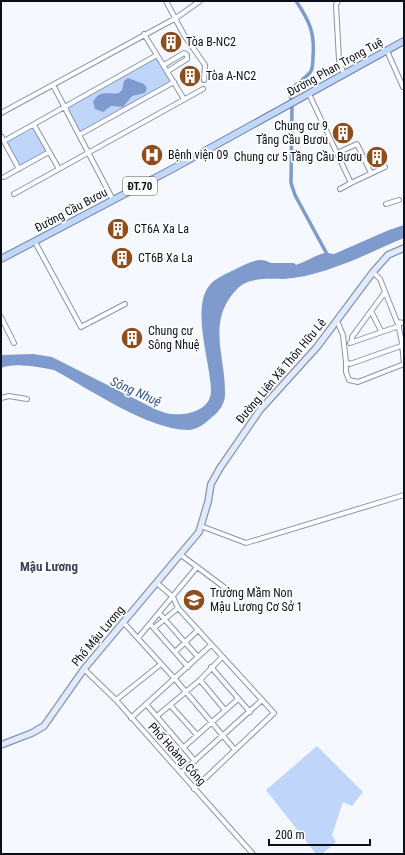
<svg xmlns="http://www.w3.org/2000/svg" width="405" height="855" font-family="'Roboto Condensed',sans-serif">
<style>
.green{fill:#c0d5fa}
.water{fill:#7f9bcd}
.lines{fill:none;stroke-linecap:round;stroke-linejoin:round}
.canal{stroke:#7f9bcd;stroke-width:3.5}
.river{stroke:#7f9bcd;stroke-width:6}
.street-casing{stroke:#8695b0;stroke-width:6}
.secondary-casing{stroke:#8695b0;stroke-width:8}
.primary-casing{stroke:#687faa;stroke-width:8}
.street{stroke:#fff;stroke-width:4}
.secondary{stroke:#e1ebfd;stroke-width:5.5}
.primary{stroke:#c3d7fb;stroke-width:6}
.labels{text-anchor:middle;stroke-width:3.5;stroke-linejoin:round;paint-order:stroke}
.shield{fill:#fff;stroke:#54575e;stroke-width:1}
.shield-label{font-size:11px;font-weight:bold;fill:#0a0f19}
.poi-label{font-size:12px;fill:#0a0f19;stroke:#fff;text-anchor:start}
.street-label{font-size:12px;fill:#0a0f19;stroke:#fff}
.water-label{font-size:13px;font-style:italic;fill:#345494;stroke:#fff}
.neighbourhood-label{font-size:13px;font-weight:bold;fill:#35425a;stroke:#fff}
</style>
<rect width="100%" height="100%" fill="#f5f8fe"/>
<path class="green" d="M156 57 171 82 80 132 73 121 67 108Z
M34 128 46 151 19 166 7 142Z
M317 746 363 792 352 806 343 802 332 835 336 842 322 854H316L266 790Z"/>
<path class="water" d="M128 78 144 84 147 88 145 93 132 96 123 107 111 106 103 112 95 109 93 102C99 89 109 95 119 93L122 90 124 81Z
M404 225V238C366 254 325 276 284 279 270 279 249 277 238 288 206 320 225 354 225 391 226 402 220 411 212 417 206 423 197 430 188 430 149 430 89 389 54 370 40 367 14 362 1 368V355L33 354 52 357 157 410C161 411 167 414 171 414 187 416 211 410 211 391 211 365 191 309 209 286 214 279 225 274 234 270 242 266 251 261 259 260 268 259 274 266 282 267 299 268 313 255 325 253 328 252 332 254 334 254L389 230Z"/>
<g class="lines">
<path class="canal" d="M291 100C287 85 304 82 311 71 313 67 313 61 313 56 315 33 309 20 296 1
M292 106 291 183 295 195 328 256"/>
<path class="river" d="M272 266H293"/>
<g class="street-casing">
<path id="street" d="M166 1 184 35 205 65 204 80
M338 1 336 5 339 60 344 75
M144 34 184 99
M387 51 403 87
M164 65 184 53 187 55V59L168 71
M53 85 113 200
M309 94 351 183 385 167
M1 113 176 18 200 1
M34 125 59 169
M79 135 174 82
M1 136 19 169
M4 141 157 55
M337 153 357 144 371 173
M4 177 49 152
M340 189 351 183
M14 194 203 89
M386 204 399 200
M35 242 81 327 125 304
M373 272 380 279 397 322 404 323
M371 311 381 331
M1 317 14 343
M337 321 343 335 346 362 350 364 401 346 402 343 398 323
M352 342V337L385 292
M350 343 399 326
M346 362V372L349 380 358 382 404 364 402 343
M1 398 9 396 27 399
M201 526 246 543 404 495
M181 555 232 593
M157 583 173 597 178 608 274 713 194 789
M159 613 198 657
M124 623 175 679 235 750
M151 625 188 667
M154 628 178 608
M138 638 197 567
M175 652 198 630
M211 667 250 712
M84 669 116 700 253 854
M200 680 225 710
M116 700 161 664
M146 704 195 761
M171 706 197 735
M157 716 200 680 222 657
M131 718 211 645
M184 747 238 699
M181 773 262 700"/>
</g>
<g class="secondary-casing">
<path id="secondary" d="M1 745 32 733 44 726 84 669 199 532 208 502 211 484 220 468 260 410 317 347 373 272 388 255 404 248"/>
</g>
<g class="primary-casing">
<path id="primary" d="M1 259 174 168 404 41"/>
</g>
<use href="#street" class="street"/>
<use href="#secondary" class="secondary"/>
<use href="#primary" class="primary"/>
</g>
<defs>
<g id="building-disc" transform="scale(1.15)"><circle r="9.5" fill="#8f4d1d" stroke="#fff"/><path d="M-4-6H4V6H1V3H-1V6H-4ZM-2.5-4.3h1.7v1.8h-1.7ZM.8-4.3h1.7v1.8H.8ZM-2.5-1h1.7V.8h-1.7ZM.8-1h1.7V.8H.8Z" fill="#fff"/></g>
<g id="hospital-disc" transform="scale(1.15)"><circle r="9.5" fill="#8f4d1d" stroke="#fff"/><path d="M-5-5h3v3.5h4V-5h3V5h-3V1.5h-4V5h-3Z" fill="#fff"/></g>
<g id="school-disc" transform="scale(1.15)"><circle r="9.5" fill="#8f4d1d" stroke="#fff"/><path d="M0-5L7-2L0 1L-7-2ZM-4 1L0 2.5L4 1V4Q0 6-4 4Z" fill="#fff"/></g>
</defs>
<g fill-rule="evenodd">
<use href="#building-disc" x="171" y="42"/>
<use href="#building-disc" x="190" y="76"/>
<use href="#building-disc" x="343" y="133"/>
<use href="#hospital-disc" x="152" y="155"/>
<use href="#building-disc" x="377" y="157"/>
<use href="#building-disc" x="118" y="229"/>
<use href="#building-disc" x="122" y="258"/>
<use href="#building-disc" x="132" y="338"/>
<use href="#school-disc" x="194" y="600"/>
</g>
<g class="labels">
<rect class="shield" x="123" y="177" width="34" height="18" rx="3"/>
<g class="shield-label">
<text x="140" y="190">ĐT.70</text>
</g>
<g class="poi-label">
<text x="186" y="46">Tòa B-NC2</text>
<text x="206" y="80">Tòa A-NC2</text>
<text x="328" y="130" text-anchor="end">Chung cư 9<tspan x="328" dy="14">Tầng Cầu Bươu</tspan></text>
<text x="168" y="159">Bệnh viện 09</text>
<text x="362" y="161" text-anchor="end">Chung cư 5 Tầng Cầu Bươu</text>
<text x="134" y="233">CT6A Xa La</text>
<text x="138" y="262">CT6B Xa La</text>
<text x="148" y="335">Chung cư<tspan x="148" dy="14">Sông Nhuệ</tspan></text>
<text x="210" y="597">Trường Mầm Non<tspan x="210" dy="14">Mậu Lương Cơ Sở 1</tspan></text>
</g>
<g class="street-label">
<text transform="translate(335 67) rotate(-29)" y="4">Đường Phan Trọng Tuệ</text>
<text transform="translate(71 210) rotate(-28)" y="4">Đường Cầu Bươu</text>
<text transform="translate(281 371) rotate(-50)" y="4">Đường Liên Xã Thôn Hữu Lê</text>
<text transform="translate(98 636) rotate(-50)" y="4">Phố Mậu Lương</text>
<text transform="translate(177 754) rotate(48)" y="4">Phố Hoàng Công</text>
</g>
<g class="water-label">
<text transform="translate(136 391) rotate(24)" y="5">Sông Nhuệ</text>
</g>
<g class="neighbourhood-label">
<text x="49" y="571">Mậu Lương</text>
</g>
</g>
<rect width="405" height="855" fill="none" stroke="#0a0f19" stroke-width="4"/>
<path d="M269 839v6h101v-6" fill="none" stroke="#0a0f19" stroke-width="2"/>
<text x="275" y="839" font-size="12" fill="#0a0f19" stroke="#ffffff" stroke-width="3" paint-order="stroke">200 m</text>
</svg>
